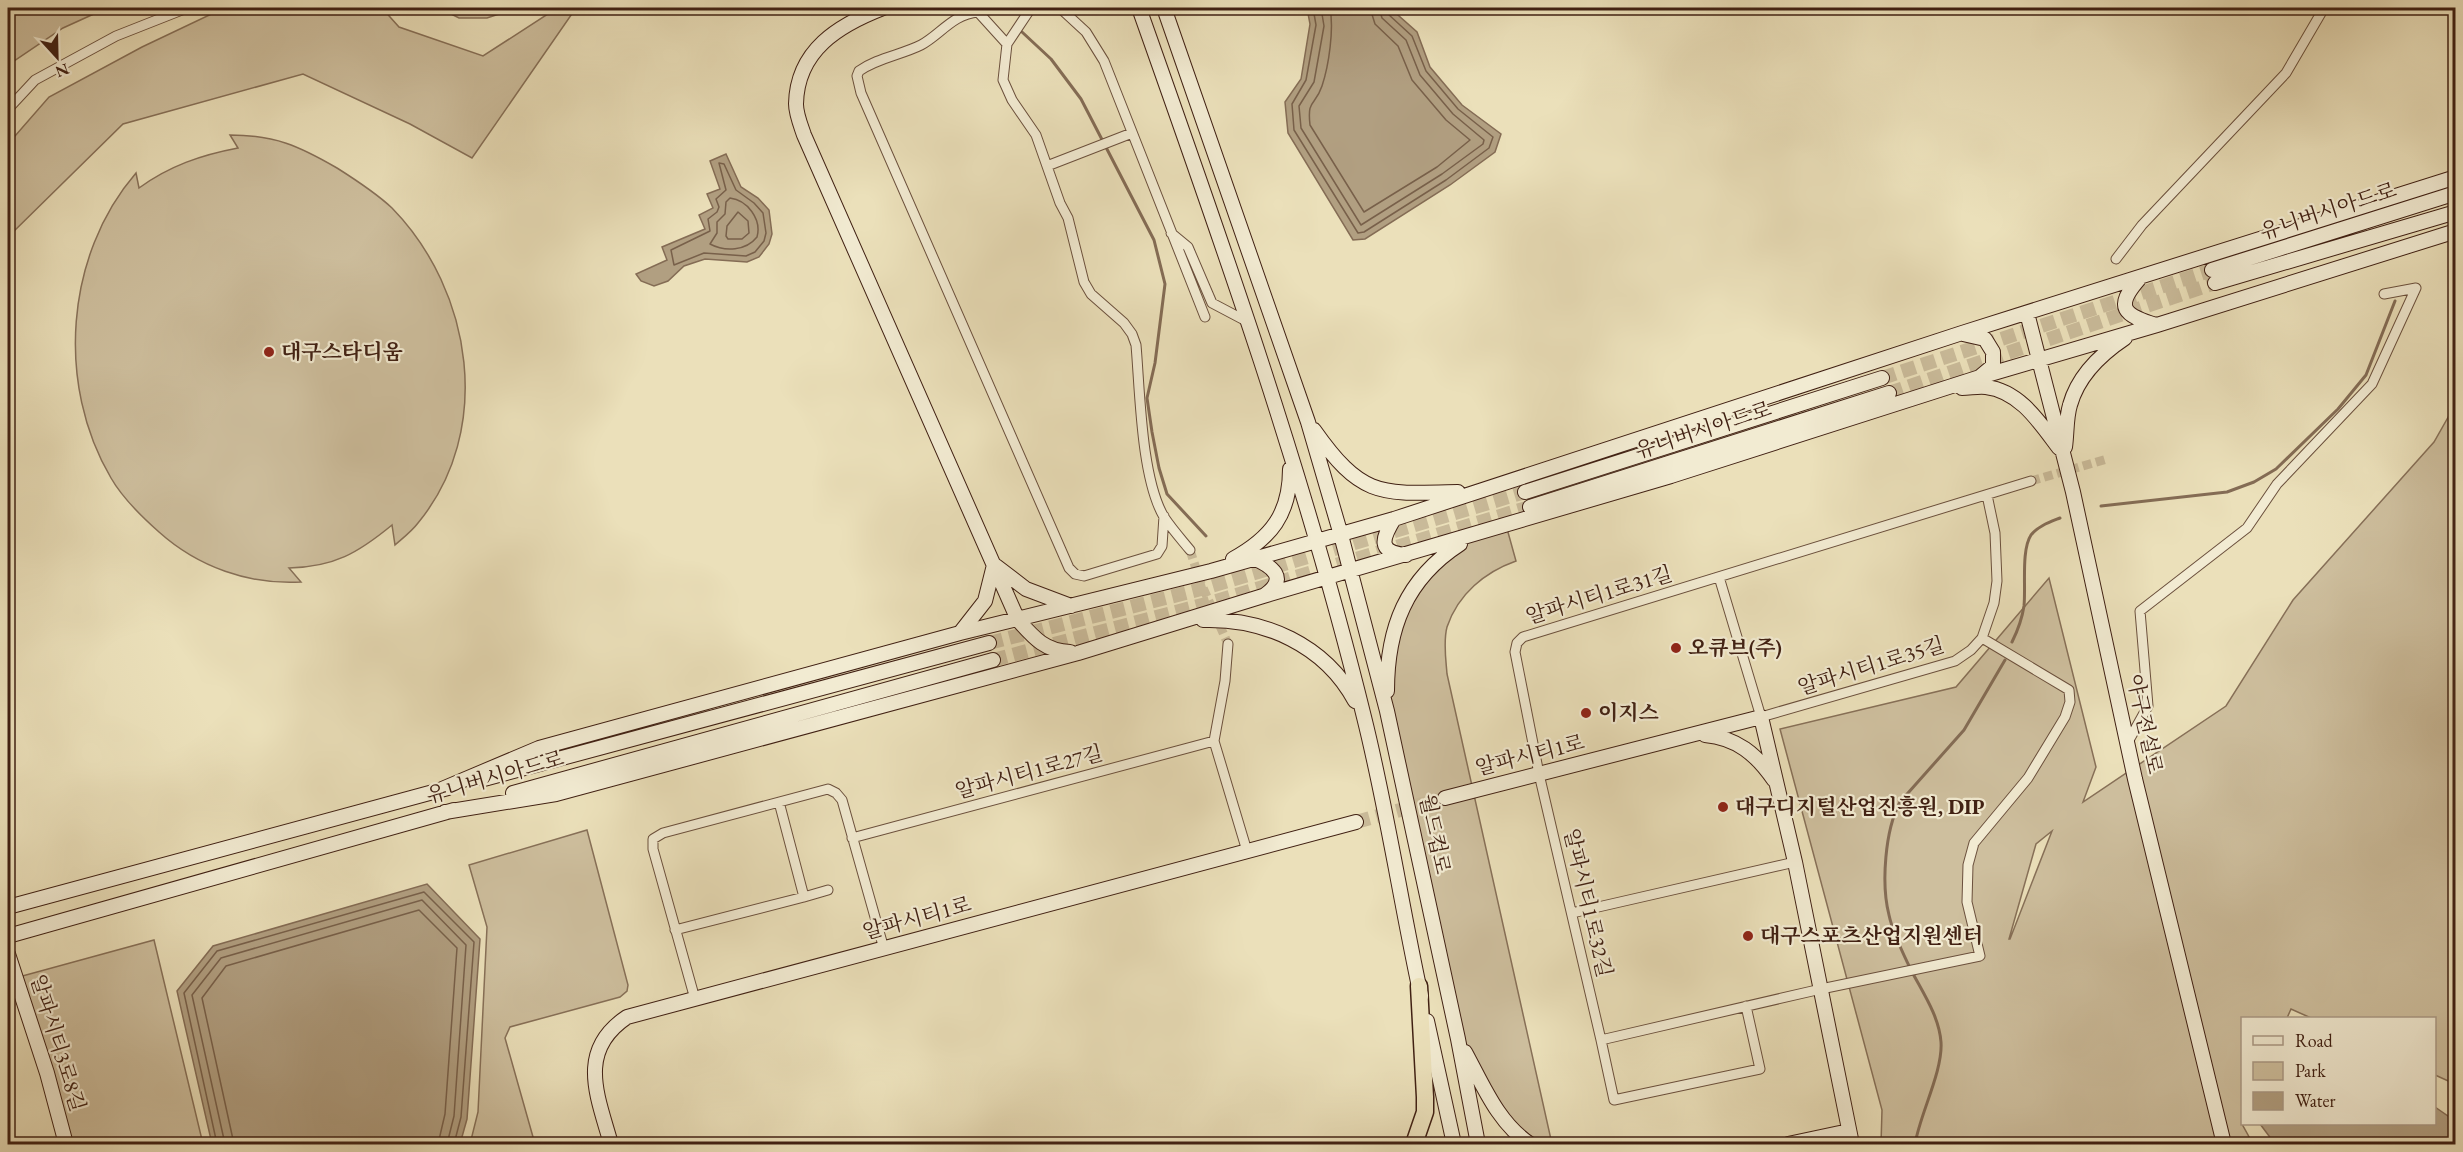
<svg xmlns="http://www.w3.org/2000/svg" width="2463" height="1152" font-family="'EB Garamond','Noto Serif KR',serif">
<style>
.green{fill:#cebf9e;stroke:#877058;stroke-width:1.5;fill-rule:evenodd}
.water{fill:#b19f81;stroke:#846c55;stroke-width:1.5}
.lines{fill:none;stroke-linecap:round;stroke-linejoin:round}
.shore{stroke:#78604a;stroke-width:1.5}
.stream{stroke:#846c55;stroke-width:3}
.street-tunnel{stroke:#c9ba99;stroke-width:9;stroke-dasharray:9 4.5;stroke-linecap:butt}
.secondary-tunnel{stroke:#c9ba99;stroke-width:14;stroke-dasharray:14 7;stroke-linecap:butt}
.street-casing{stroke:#6b503d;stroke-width:11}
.secondary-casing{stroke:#402013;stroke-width:16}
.highway-casing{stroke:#402013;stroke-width:19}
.street{stroke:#f2ebd2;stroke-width:9}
.secondary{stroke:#f2ebd2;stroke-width:14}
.highway{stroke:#ebe0ba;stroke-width:16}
.poi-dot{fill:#8f2418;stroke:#f2ebd2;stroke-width:2}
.labels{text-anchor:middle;stroke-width:4.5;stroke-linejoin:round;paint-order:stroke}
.street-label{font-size:21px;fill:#402013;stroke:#f2ebd2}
.poi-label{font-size:21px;font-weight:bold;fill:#402013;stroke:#f2ebd2;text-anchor:start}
</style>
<rect width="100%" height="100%" fill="#ebe0ba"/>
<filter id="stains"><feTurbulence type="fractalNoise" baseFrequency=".00333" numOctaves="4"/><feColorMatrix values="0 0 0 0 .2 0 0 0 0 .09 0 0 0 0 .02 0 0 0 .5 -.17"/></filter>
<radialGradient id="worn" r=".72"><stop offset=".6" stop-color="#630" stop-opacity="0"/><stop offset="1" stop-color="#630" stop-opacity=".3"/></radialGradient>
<path class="green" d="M8 8H107L63 28 8 65Z
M224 8H382L399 27 483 56 557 8H576L472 158 410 124 303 74 123 124 8 237V144L49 97 142 47Z
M439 8H518L487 18H459Z
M230 135C275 135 299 146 337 168 356 180 376 193 392 208 473 291 494 431 418 523 412 531 403 538 395 545L392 525C358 553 334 567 289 568L301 582C249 585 198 567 159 532 142 517 123 499 111 478 56 385 65 255 136 173L139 188C169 166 201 155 238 148Z
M2455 405V1084L2435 1075 2434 1018H2311L2291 1009 2287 1018H2242V1124L2253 1144H1881L1882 1110 1780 729 1956 687 2049 578 2096 767 2083 802 2226 706 2293 600 2434 442ZM2052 831 2010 939H2009L2036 844Z
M1506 525 1516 561C1485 572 1458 594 1447 627 1443 642 1446 660 1447 674L1552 1144H1530L1520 1138 1465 1052 1387 711V677L1407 599 1463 542Z
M587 830 628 985 627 991 620 997 510 1027 505 1038 535 1144H470L478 1112 487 927 469 865Z
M154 940 203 1144H66L15 978Z"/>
<path class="water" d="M1307 8H1390L1417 32 1430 67 1462 105 1501 134 1495 152 1450 185 1365 239 1353 240 1288 133 1285 102 1301 79 1310 24Z
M726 154 741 187 758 198 769 210 772 234 769 244 759 257 747 262 705 259 684 266 668 281 654 286 641 281 636 274 667 260 662 247 705 229 699 215 713 208 707 194 720 189 710 161Z
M427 884 480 939 467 1119 460 1144H212L177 991 213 946Z
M2435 1107 2455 1121V1144H2275L2260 1124H2434Z"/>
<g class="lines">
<path class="shore" d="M1313 8 1316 25 1306 80 1292 104 1294 130 1358 233 1364 232 1446 180 1489 148 1493 137 1458 109 1426 71 1412 36 1388 14 1386 8
M1321 8 1324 26 1314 82 1299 106 1301 128 1361 225 1442 174 1483 144 1484 140 1453 114 1420 75 1406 40 1382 18 1379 8
M1330 8C1334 29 1329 65 1322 86 1315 107 1307 98 1310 125L1364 212 1437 167 1470 140 1446 120 1412 80 1398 46 1375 24 1370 8
M719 163 724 164 736 190 754 203 763 213 766 233 764 241 755 252 746 256 704 253 674 265 671 250 710 231 708 219 717 212 719 207 716 199 726 190Z
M730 198C747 200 762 219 757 237 746 251 725 252 710 244L717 233V222L725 214 726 202Z
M738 212 748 221 749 233 742 239H728L726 236 727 226Z
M217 1144 184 993 217 951 424 892 474 942 461 1117 454 1144
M225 1144 192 995 221 958 422 900 466 945 454 1116 447 1144
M234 1144 202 998 226 966 419 910 457 948 445 1114 438 1144"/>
<path class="stream" d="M1022 32 1051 59 1081 99 1154 240 1165 284 1155 363 1147 398 1152 432 1159 468 1167 494 1206 536
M2101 506 2227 492 2254 482 2276 469 2338 409 2366 375 2395 301
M2012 642C2018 630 2022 619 2024 606 2026 587 2021 550 2031 535 2038 526 2050 522 2060 518
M1915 1144C1920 1114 1943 1071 1941 1042 1939 1016 1923 993 1911 970 1903 953 1893 934 1889 915 1881 884 1885 830 1900 802L1964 730 2005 660"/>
<path class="street-tunnel" d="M2031 481 2107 459
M1190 550 1200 581 1228 644"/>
<path class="secondary-tunnel" d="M1882 378 2212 270
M1889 393 2215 283
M989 643 1201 589 1525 492
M993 660 1206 604 1530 507
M1356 822 1445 798"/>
<g class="street-casing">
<path id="street" d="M1060 8 1086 32 1104 61 1205 317
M1007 44 1031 8
M8 109 35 80 116 36 187 8
M1047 166 1132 133
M1171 233 1188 247 1212 303 1248 322
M2116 259 2142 225 2286 73 2324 8
M1164 516 1162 546 1157 554 1084 576 1075 574 1069 568 861 93 857 76 859 71C877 58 901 55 921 45 940 35 953 14 978 12L1007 44 1003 80 1012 100 1036 135 1060 203 1068 218 1084 282 1091 294 1124 323 1132 334 1136 345C1140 391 1141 478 1164 517 1172 529 1181 539 1190 550
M1719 577 1761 717 1955 661 1971 650 1982 638 1994 603 1997 581 1995 533 1987 495
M1982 638 2069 690 2070 702 2065 717 2028 778 1974 843 1968 865 1967 902 1980 956 1821 989 1601 1040 1539 774 1515 652 1517 643 1523 637 2031 481
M1228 644 1225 681 1214 741 1247 851
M2128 742 2148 706 2140 611 2247 528 2277 484 2372 384 2416 288 2384 294
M852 838 1214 741
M804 897 828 890
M1572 913 1795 862
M675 930 804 897 779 802
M695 999 653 849V839L663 833 828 789 836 793 842 800 884 949
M1601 1040 1614 1100 1760 1069 1746 1006"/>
</g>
<g class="secondary-casing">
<path id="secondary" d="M883 8C839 25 797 50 796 104 796 114 801 126 804 135L1018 620C1034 638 1045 651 1070 652
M1139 8C1222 242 1305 476 1364 717 1387 809 1401 904 1421 996
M1164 8 1308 422 1341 535 1387 711 1458 1039 1478 1144
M2212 270 2456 193
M2139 279C2114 308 2124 315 2156 325
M2215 283 2456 212
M2027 313 2073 492 2135 779 2224 1144
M1963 334 1985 339 1993 352V366L1981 376
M1962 388C1970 388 1978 386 1986 387 2020 391 2040 423 2059 448
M1314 430C1362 498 1380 494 1458 492
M2065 447C2067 433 2066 418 2070 405 2078 376 2101 354 2125 338
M1525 492 1882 378
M1530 507 1889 393
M1394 519C1382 539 1377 552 1406 555
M1253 558C1272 566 1289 578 1265 595
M1233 559C1271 538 1290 514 1290 469
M996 566 1026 589 1071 606
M1203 620C1264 618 1325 645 1355 701
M960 633 985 601 994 565
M1387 691C1387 628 1406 579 1460 544
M1705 735C1737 738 1756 754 1774 780
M484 779 989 643
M442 789 539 748 960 633 1211 571 1394 519 1962 333 2456 177
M513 793 993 660
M1445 798 1761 717 1795 862 1852 1144
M445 812 556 794 1078 653 1263 596 1671 476 1980 377 2157 325 2456 231
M8 907 448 788
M8 936 454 810
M8 954 47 1073 66 1144
M1427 1021 1454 1144
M1465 1052C1483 1085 1498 1123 1530 1144
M611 1144C598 1097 576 1051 627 1017L1356 822
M1788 1144 1849 1131"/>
</g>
<g class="highway-casing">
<path id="highway" d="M1414 1144 1425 1112V1097L1419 986"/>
</g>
<use href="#street" class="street"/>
<use href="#secondary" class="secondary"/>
<use href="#highway" class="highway"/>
</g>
<g class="poi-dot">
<circle cx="269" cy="352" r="6"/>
<circle cx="1676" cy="648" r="6"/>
<circle cx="1586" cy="713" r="6"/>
<circle cx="1723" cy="807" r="6"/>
<circle cx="1748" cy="936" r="6"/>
</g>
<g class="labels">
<g class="street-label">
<text transform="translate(2328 211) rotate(-18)" y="7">유니버시아드로</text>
<text transform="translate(1703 430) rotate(-18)" y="7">유니버시아드로</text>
<text transform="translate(1599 595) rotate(-17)" y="7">알파시티1로31길</text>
<text transform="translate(1871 666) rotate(-17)" y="7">알파시티1로35길</text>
<text transform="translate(2145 724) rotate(78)" y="7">야구전설로</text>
<text transform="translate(1530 755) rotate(-14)" y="7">알파시티1로</text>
<text transform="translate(1029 772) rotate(-15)" y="7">알파시티1로27길</text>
<text transform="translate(495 777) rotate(-16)" y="7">유니버시아드로</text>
<text transform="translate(1435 834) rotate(78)" y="7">월드컵로</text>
<text transform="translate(1588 903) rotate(77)" y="7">알파시티1로32길</text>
<text transform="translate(917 918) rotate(-15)" y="7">알파시티1로</text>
<text transform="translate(58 1043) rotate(73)" y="7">알파시티3로8길</text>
</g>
<g class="poi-label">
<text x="281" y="359">대구스타디움</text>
<text x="1688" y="655">오큐브(주)</text>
<text x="1598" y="720">이지스</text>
<text x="1735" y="814">대구디지털산업진흥원, DIP</text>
<text x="1760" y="943">대구스포츠산업지원센터</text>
</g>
</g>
<rect width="2463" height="1152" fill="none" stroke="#ebe0ba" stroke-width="30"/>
<rect x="9" y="9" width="2445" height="1134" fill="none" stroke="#402013" stroke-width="3"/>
<rect x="15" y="15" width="2433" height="1122" fill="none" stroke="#402013" stroke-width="1.5"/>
<rect x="2241" y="1017" width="195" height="108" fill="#f2ebd2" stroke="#ab9a86" stroke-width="1.5"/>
<rect x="2253" y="1036" width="30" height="9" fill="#f2ebd2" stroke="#ab9a86" stroke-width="1.5"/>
<text x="2295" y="1047" font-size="18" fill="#402013">Road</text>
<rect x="2253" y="1062" width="30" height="18" fill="#cebf9e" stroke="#ab9a86" stroke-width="1.5"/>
<text x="2295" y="1077" font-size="18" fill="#402013">Park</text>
<rect x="2253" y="1092" width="30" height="18" fill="#b19f81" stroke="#ab9a86" stroke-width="1.5"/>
<text x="2295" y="1107" font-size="18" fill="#402013">Water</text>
<g transform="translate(57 57) rotate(158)" stroke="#f2ebd2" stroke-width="4.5" paint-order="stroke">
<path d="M0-4.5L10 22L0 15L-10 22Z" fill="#402013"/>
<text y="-9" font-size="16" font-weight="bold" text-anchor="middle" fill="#402013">N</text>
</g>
<rect width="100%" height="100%" filter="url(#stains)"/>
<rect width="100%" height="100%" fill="url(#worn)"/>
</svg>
